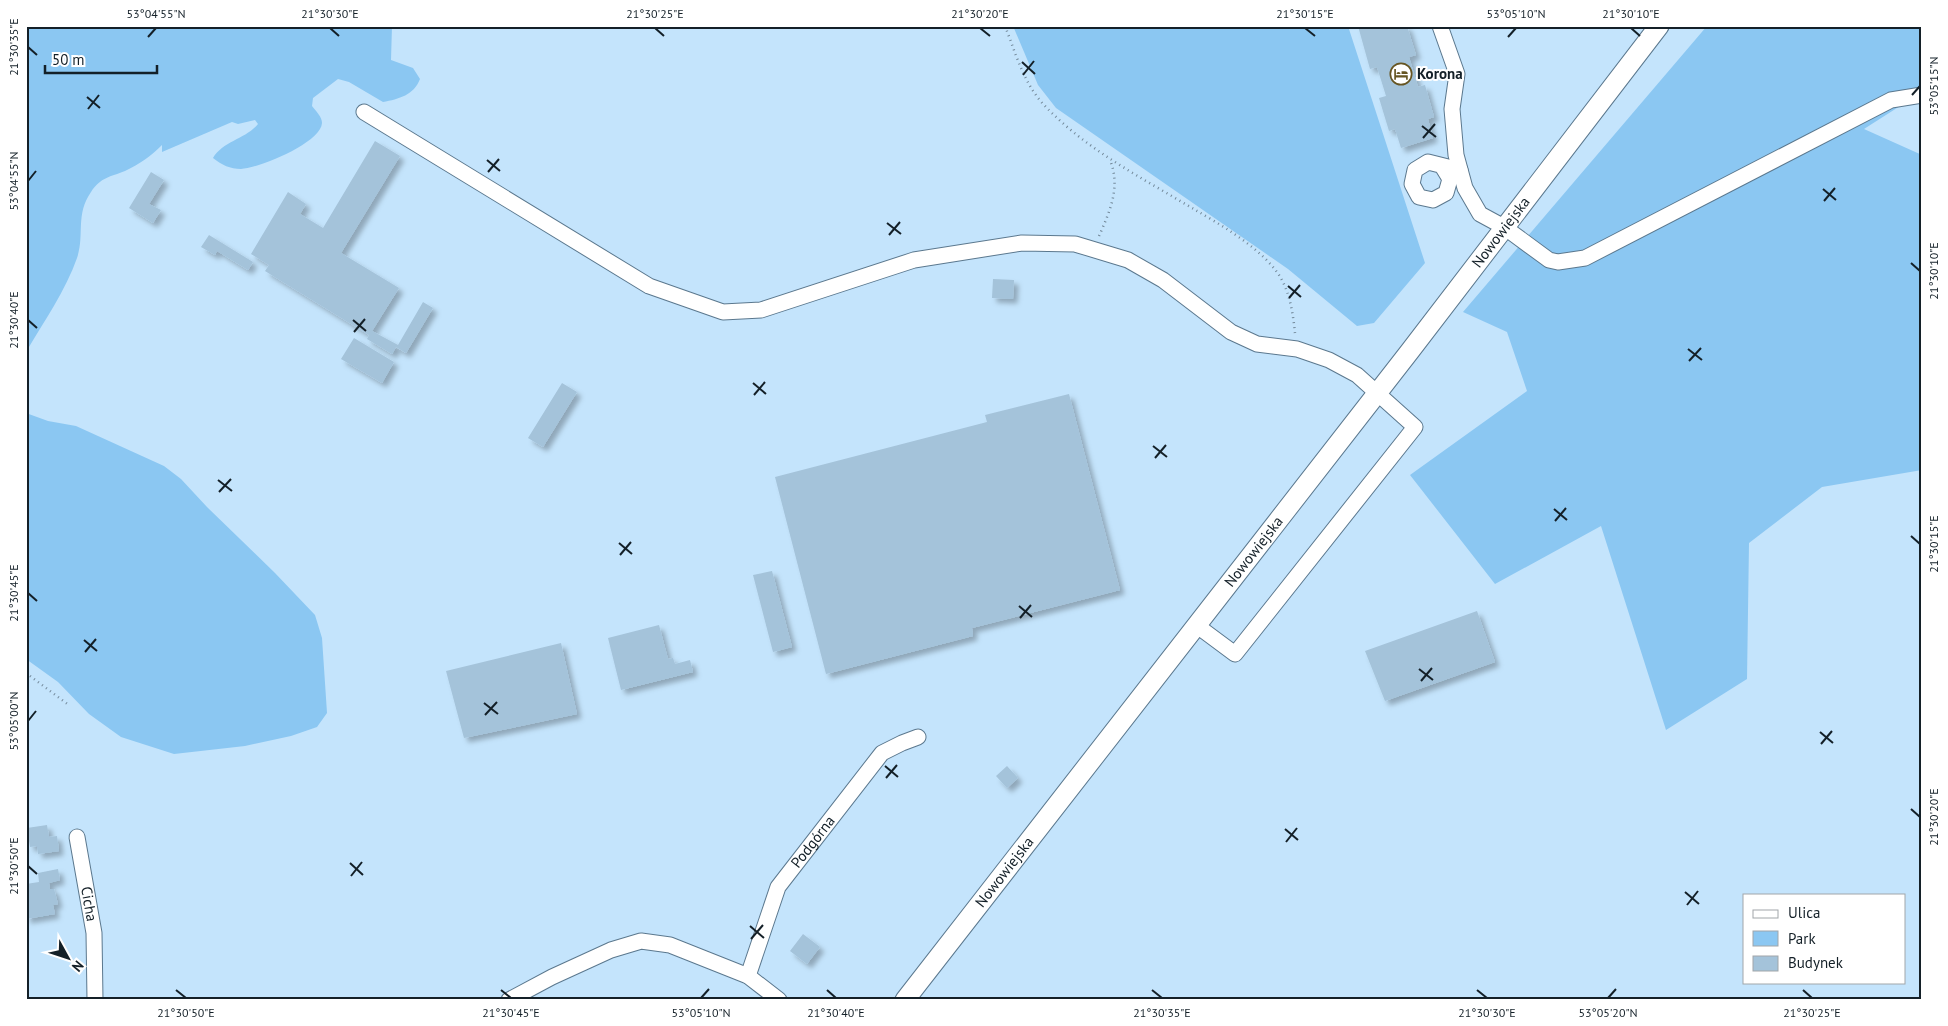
<svg xmlns="http://www.w3.org/2000/svg" width="1948" height="1026" font-family="'PT Sans',sans-serif">
<style>
.green{fill:#8bc7f2}
.building{fill:#a4c3da;filter:url(#shadow)}
.lines{fill:none;stroke-linecap:round;stroke-linejoin:round}
.minor-casing{stroke:#5b788e;stroke-width:17}
.major-casing{stroke:#5b788e;stroke-width:21}
.path{stroke:#73899a;stroke-width:2.5;stroke-dasharray:1 4;stroke-linecap:butt}
.minor{stroke:#fff;stroke-width:15}
.major{stroke:#fff;stroke-width:19}
.ticks{fill:none;stroke:#142028;stroke-width:2}
.labels{text-anchor:middle;stroke-width:4;stroke-linejoin:round;paint-order:stroke}
.poi-label{font-size:15px;font-weight:bold;fill:#142028;stroke:#fff;text-anchor:start}
.street-label{font-size:15px;fill:#142028;stroke:#fff}
.neatline{fill:none;stroke:#142028;stroke-width:2}
.ticks-label{font-size:12px;text-anchor:middle;fill:#142028}
</style>
<defs>
<filter id="shadow"><feDropShadow dx="4.5" dy="4.5" stdDeviation="2.5" flood-color="#0004"/></filter>
</defs>
<rect width="100%" height="100%" fill="#c4e4fc"/>
<path class="green" d="M26 26H392L391 60 413 68 420 79C414 95 399 99 383 102L349 82 338 79 313 98 312 106C316 111 322 117 322 123 321 143 259 168 241 169 230 169 222 165 213 158 223 141 246 139 258 124L255 120 238 124 232 122 162 152V145C151 156 140 164 125 171 110 177 101 177 91 192 75 215 85 235 77 258 66 290 43 323 26 352Z
M1013 26H1348L1425 263 1374 323 1357 326 1288 269 1056 108 1038 85Z
M1707 26H1922V92L1864 129 1922 155V470L1822 487 1749 543 1747 679 1666 730 1601 526 1495 584 1410 475 1527 391 1507 332 1463 312Z
M26 413 48 421 76 426 164 466 181 479 207 507 275 573 315 615 322 638 327 713 317 727 291 736 245 746 174 754 121 737 89 714 58 682 26 659Z"/>
<path class="building" d="M1358 26H1407L1416 55 1409 57 1418 87 1425 85 1434 117 1428 119 1433 138 1401 148 1395 129 1389 131 1379 98 1386 96 1377 67 1370 69Z
M375 141 400 156 341 253 399 288 372 331 398 345 423 302 433 308 406 353 396 347 392 354 367 339 369 335 265 271 269 265 251 254 288 192 306 204 300 214 323 228Z
M151 172 164 180 149 204 161 210 153 223 129 208Z
M209 235 253 262 248 270 217 251 215 255 201 247Z
M993 279 1014 280 1013 299 992 298Z
M354 338 394 362 382 383 341 359Z
M562 383 577 392 543 447 528 438Z
M1069 394 1120 590 972 628 973 636 826 674 775 477 987 422 985 415Z
M772 571 792 647 773 652 753 575Z
M1477 611 1495 662 1385 701 1365 651Z
M659 625 668 659 673 658 675 664 690 660 693 672 621 690 608 638Z
M561 643 577 714 464 738 446 671Z
M1007 766 1018 778 1007 788 996 776Z
M47 825 49 837 57 836 59 851 38 854 37 846 30 847 27 828Z
M58 869 60 880 49 883 50 889H54L58 904 53 905 55 914 26 919V898L29 897 26 884 39 882 38 873Z
M803 934 820 947 807 964 790 951Z"/>
<g class="lines">
<g class="minor-casing">
<g id="minor">
<path d="M1440 26 1457 74 1452 109 1456 155 1465 188 1480 214 1504 227 1549 260 1558 262 1585 258 1891 100 1922 95"/>
<path d="M364 112 649 286 723 312 761 310 914 260 1022 243 1075 244 1128 260 1163 280 1231 332 1257 344 1297 349 1329 360 1357 375 1415 427 1235 654 1196 625"/>
<path d="M1442 166 1450 179 1446 193 1433 200 1419 197 1412 184 1415 170 1428 162 1460 170"/>
<path id="s1" d="M77 837 94 933 95 1000"/>
<path id="s2" d="M748 976 778 887 882 753 902 743 918 737"/>
<path d="M509 1000 552 977 611 950 641 941 670 945 748 976 779 1000"/>
</g>
</g>
<g class="major-casing">
<g id="major">
<path id="s3" d="M905 1000 1410 351 1659 26"/>
</g>
</g>
<path class="path" d="M1005 26C1016 54 1024 85 1046 107 1087 150 1142 178 1192 208 1221 225 1260 247 1279 275 1290 292 1293 314 1295 333
M1099 236C1110 211 1121 187 1110 160
M26 673 70 706"/>
<use href="#minor" class="minor"/>
<use href="#major" class="major"/>
</g>
<path class="ticks" d="M330 28 339 36M655 28 664 36M980 28 990 36M1305 28 1315 36M1631 28 1640 36M148 37 156 28M1508 37 1516 28M28 47 37 55M1022 62 1035 74M1023 75 1034 61M1912 95 1920 86M87 97 100 108M88 109 99 95M1422 126 1436 137M1423 138 1435 124M487 160 500 171M488 172 499 159M28 181 36 171M1823 189 1836 200M1824 201 1835 188M887 223 901 234M889 235 900 222M1911 263 1920 271M1288 286 1301 297M1289 298 1300 285M28 320 37 328M353 320 366 331M354 332 365 319M1688 349 1702 360M1689 361 1701 348M753 383 766 394M754 395 765 382M1153 446 1167 457M1155 458 1166 445M218 480 232 491M219 492 231 479M1554 509 1567 520M1555 521 1566 508M1911 536 1920 544M619 543 632 554M620 555 631 542M28 593 37 601M1019 606 1032 617M1020 618 1031 605M84 640 97 651M85 652 96 639M1419 669 1433 680M1421 681 1432 668M484 703 498 714M485 715 497 702M28 721 36 711M1820 732 1833 743M1821 744 1832 731M885 766 898 777M886 778 897 765M1911 809 1920 817M1285 829 1298 840M1286 842 1297 828M350 863 363 875M28 866 37 874M351 876 362 862M1685 892 1699 904M1687 905 1698 891M750 926 764 938M751 939 763 925M176 990 186 998M501 990 511 998M827 990 836 998M1152 990 1162 998M1477 990 1487 998M1803 990 1812 998M701 998 709 989M1608 998 1616 989"/>
<defs>
<g id="hotel-ring" transform="scale(1.125)"><circle r="9.5" fill="#fff" stroke="#652" stroke-width="1.5"/><path d="M-6-4.5h1.5V1H6V5H4.5V3h-9V5H-6ZM-4 0a1.8 1.8 0 1 1 3.6 0ZM.5 0V-2.5h3Q6-2.5 6 0Z" fill="#652"/></g>
</defs>
<g fill-rule="evenodd">
<use href="#hotel-ring" x="1401" y="74"/>
</g>
<g class="labels">
<g class="poi-label">
<text x="1417" y="79">Korona</text>
</g>
<g class="street-label">
<text dy="5" stroke="none"><textPath href="#s3" startOffset="972">Nowowiejska</textPath></text>
<text dy="5" stroke="none"><textPath href="#s3" startOffset="568">Nowowiejska</textPath></text>
<text dy="5" stroke="none"><textPath href="#s2" startOffset="151">Podgórna</textPath></text>
<text dy="5" stroke="none"><textPath href="#s3" startOffset="162">Nowowiejska</textPath></text>
<text dy="5" stroke="none"><textPath href="#s1" startOffset="68">Cicha</textPath></text>
</g>
</g>
<rect width="1948" height="1026" fill="none" stroke="#ffffff" stroke-width="55"/>
<rect x="1743" y="894" width="162" height="90" fill="#ffffff" stroke="#a1a6a9"/>
<rect x="1753" y="910" width="25" height="8" fill="#ffffff" stroke="#a1a6a9"/>
<text x="1788" y="918" font-size="15" fill="#142028">Ulica</text>
<rect x="1753" y="931" width="25" height="15" fill="#8bc7f2" stroke="#a1a6a9"/>
<text x="1788" y="944" font-size="15" fill="#142028">Park</text>
<rect x="1753" y="956" width="25" height="15" fill="#a4c3da" stroke="#a1a6a9"/>
<text x="1788" y="968" font-size="15" fill="#142028">Budynek</text>
<g transform="translate(68 958) rotate(130)" stroke="#ffffff" stroke-width="4" paint-order="stroke">
<path d="M0-4L9 19L0 12L-9 19Z" fill="#142028"/>
<text y="-8" font-size="14" font-weight="bold" text-anchor="middle" fill="#142028">N</text>
</g>
<path d="M45 65v8h112v-8" fill="none" stroke="#142028" stroke-width="2.5"/>
<text x="52" y="65" font-size="15" fill="#142028" stroke="#ffffff" stroke-width="4" paint-order="stroke">50 m</text>
<rect x="28" y="28" width="1892" height="970" class="neatline"/>
<g class="ticks-label">
<text x="156" y="18">53°04'55"N</text>
<text x="330" y="18">21°30'30"E</text>
<text x="655" y="18">21°30'25"E</text>
<text x="980" y="18">21°30'20"E</text>
<text x="1305" y="18">21°30'15"E</text>
<text x="1516" y="18">53°05'10"N</text>
<text x="1631" y="18">21°30'10"E</text>
<text transform="translate(14 47) rotate(-90)" y="4">21°30'35"E</text>
<text transform="translate(1934 86) rotate(-90)" y="4">53°05'15"N</text>
<text transform="translate(14 181) rotate(-90)" y="4">53°04'55"N</text>
<text transform="translate(1934 271) rotate(-90)" y="4">21°30'10"E</text>
<text transform="translate(14 320) rotate(-90)" y="4">21°30'40"E</text>
<text transform="translate(1934 544) rotate(-90)" y="4">21°30'15"E</text>
<text transform="translate(14 593) rotate(-90)" y="4">21°30'45"E</text>
<text transform="translate(14 721) rotate(-90)" y="4">53°05'00"N</text>
<text transform="translate(1934 817) rotate(-90)" y="4">21°30'20"E</text>
<text transform="translate(14 866) rotate(-90)" y="4">21°30'50"E</text>
<text x="186" y="1017">21°30'50"E</text>
<text x="511" y="1017">21°30'45"E</text>
<text x="701" y="1017">53°05'10"N</text>
<text x="836" y="1017">21°30'40"E</text>
<text x="1162" y="1017">21°30'35"E</text>
<text x="1487" y="1017">21°30'30"E</text>
<text x="1608" y="1017">53°05'20"N</text>
<text x="1812" y="1017">21°30'25"E</text>
</g>
</svg>
